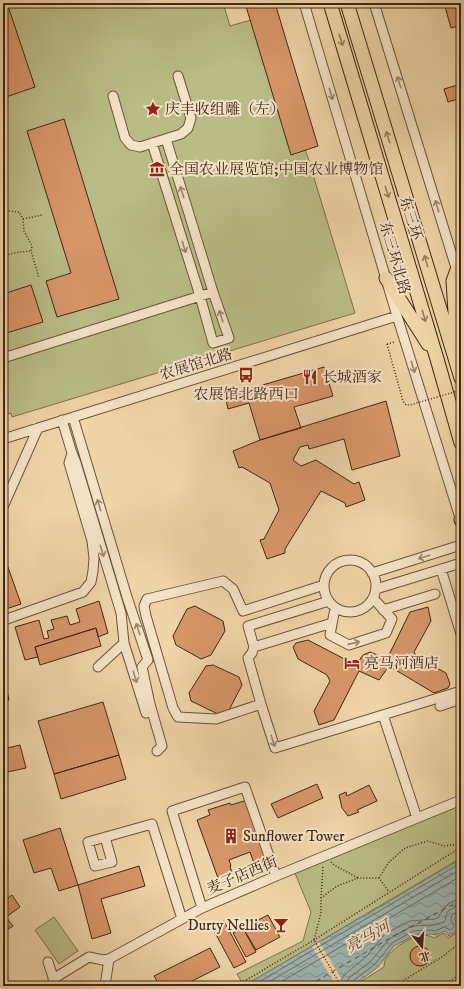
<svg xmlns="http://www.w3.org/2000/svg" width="464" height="989" font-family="'IM FELL DW Pica','Noto Serif SC',serif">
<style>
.green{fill:#babc87;stroke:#7e714e}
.water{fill:url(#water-waves);stroke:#797c74}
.pier{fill:#eed4a8}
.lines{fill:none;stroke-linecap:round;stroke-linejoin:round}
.shore{stroke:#706e64;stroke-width:1}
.ferry{stroke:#594a3d;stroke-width:1;stroke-dasharray:5 4;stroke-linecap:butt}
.building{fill:#d79669;stroke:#422616}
.minor-casing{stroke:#6d523a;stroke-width:11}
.highway-casing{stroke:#422616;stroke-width:15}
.path{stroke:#422616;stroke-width:1.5;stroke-dasharray:1 2;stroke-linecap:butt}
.minor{stroke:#f4e3c6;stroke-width:9}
.highway{stroke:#eed4a8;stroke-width:13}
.path-bridge{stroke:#422616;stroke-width:1.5;stroke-dasharray:1 2;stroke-linecap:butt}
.oneway{stroke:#987d5f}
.oneway2{stroke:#9b846e}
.labels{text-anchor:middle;stroke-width:4;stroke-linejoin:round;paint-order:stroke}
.poi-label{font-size:15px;fill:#422616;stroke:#f4e3c6;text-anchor:start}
.street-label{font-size:15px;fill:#422616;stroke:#f4e3c6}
.water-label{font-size:16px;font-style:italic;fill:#594a3d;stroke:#f4e3c6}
</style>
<defs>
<pattern id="water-waves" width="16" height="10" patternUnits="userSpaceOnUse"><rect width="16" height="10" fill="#9eb6b3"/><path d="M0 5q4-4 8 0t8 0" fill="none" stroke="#829491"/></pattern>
</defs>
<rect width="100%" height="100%" fill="#eed4a8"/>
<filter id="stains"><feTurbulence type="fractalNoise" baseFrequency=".005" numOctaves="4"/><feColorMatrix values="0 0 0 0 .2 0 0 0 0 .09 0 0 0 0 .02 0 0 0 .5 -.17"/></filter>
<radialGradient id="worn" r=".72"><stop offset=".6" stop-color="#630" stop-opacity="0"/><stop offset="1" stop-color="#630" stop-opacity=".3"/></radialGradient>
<path class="green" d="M3 3H223L230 26 265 16 355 313 12 417 11 413 3 416Z
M461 805V858L244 986 237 974 303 941 311 912 295 873Z
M54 917 78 951 59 964 35 930Z
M461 930V977L447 986H354L384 967C384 963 385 959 388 956 396 945 421 929 434 938L444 933 448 938Z"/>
<path class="water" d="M461 859V914L454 918 457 924 461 922V928L449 936 445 931 436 935 431 934 415 935 394 946 378 967 353 986H244Z"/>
<path class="pier" d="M319 942 346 986H337L312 947Z"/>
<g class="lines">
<path class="shore" d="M252 986 461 863
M262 986 461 869
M274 986 461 876
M341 986V981L344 975 367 956 385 934 410 921 435 919 438 918C444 907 448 900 461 900
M347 986V981L349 978 372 960 389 939 412 926 431 925H435L444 922 445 921 446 915 448 911 456 906H461
M352 986 353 981 375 964 392 943 413 931 431 930 435 931 444 927 451 930 454 927 451 920V916L458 911H461"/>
<path class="ferry" d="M308 986 390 938 452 905 461 908"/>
</g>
<path class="building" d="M3 3H7L35 87 3 98Z
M245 3H275L318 146 291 155Z
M444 3H461V25L451 28Z
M461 84V98L448 102 444 89Z
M64 119 119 299 57 317 46 281 71 273 27 131Z
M31 285 43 322 3 334V294Z
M324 367 333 396 294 407 301 428 260 440 249 403 228 409 225 396Z
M386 401 400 456 352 470 344 439 309 449 308 445 300 447 293 460 301 466 316 460 354 484 359 482 365 500 346 507 345 503 321 491 285 549V553L267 559 260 540 264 539 279 510 270 483 242 467 239 468 233 451 260 440Z
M3 553 21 604 3 610Z
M99 601 108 633 98 637 96 628 35 647 38 657 25 660 15 627 39 620 44 639 49 638 47 631 54 629 51 620 67 616 70 625 80 622 76 609Z
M195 606 223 621 225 631 211 655 201 659 176 645 173 636 187 609Z
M428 607 431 621 414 652 417 657 446 673 450 684 448 688 434 693 389 666 387 659 410 612Z
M96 628 101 646 40 665 35 647Z
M308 640 356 665 359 671 334 720 319 725 314 711 330 681 327 675 298 659 293 647 296 643Z
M370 652 387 659 389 666 379 680 359 671 356 665 363 655Z
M213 665 239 677 242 685 228 712 220 715 191 701 189 693 206 666Z
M3 673 9 700 3 701Z
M103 702 119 755 54 774 38 721Z
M20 745 26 768 3 773V749Z
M119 755 126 779 61 799 54 774Z
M317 784 323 798 278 818 271 804Z
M369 785 377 801 357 810 359 812 348 816 342 808 339 795 346 792 347 796Z
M247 800 268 861 255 866 250 852 229 860 231 866H230L232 873 218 878 197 820 210 815 208 810 230 803 231 805Z
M60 828 78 885 59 891 51 868 34 873 23 840Z
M139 866 145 886 101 899 111 933 92 939 78 885Z
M12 895 20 907 6 917 13 926 3 932V902Z
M268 915 280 937 256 950 243 928Z
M224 921 246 962 234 968 212 927Z
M243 928 256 952 246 957 233 933Z
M410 956a10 10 0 1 1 20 0a10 10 0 1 1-20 0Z
M210 948 220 967 182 986H160L154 976Z"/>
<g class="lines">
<g class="minor-casing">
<path id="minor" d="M304 3 397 316 461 521
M374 3 461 284
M113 96 125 138 131 145 140 147 181 134 188 128 191 118 178 76
M152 143 200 296 213 343 229 338 213 292 166 139
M3 358 213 292
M73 417 127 597 148 660 142 667 150 704 162 746 157 751
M62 420 72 453 76 463 121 613 124 643 146 713
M3 439 397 316
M3 507 38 428
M324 586a26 26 0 1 1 52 0a26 26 0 1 1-52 0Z
M441 569 461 634
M372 573 461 545
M376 589 461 563
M329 601 248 626 254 647 252 653 248 658 261 704 275 748 461 691
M335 608 330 635 349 645 386 633 392 619 373 598
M383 610 435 594
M7 619 83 592 91 582 93 571 94 558 92 541 69 463 72 453
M254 647 332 623
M98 667 124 643
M261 704 216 719 178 717 173 708 146 616 144 606 147 599 223 581 233 589 243 611 324 585
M440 706 461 699
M383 715 417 818
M105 837 112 862 95 866 88 842 152 824 182 919
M202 908 172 811 245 787 276 876
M48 962 56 986
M53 979 89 957 103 960 109 959
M105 986 109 959 202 908 276 876 461 800"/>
</g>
<g class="highway-casing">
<path id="highway" d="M330 3 437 359 461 443
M347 3 461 378
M386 278 428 344
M449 339 456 328 453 281 457 270
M461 520V519"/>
</g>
<path class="path" d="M3 212 9 211 19 212 23 219 24 231 32 246 31 251 39 278
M23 219 42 215
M3 257C12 252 22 252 31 251
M387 344 395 342
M331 862 334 865 358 878
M379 878 389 862 405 848 428 841 444 846 461 844
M321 898 323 866
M236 986 314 940 461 847
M341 986 314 940 321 913V898L337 886 358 878H379L389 892
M389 986 399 983 442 957 461 942
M442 986 461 974"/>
<use href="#minor" class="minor"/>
<use href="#highway" class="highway"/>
<path class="path-bridge" d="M387 344 403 401 406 405H410L461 390"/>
</g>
<defs><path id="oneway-shaft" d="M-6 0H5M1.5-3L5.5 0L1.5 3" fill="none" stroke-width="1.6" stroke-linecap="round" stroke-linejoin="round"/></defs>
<g class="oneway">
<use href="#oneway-shaft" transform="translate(341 40) rotate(73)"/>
<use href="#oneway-shaft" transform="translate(388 137) rotate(-107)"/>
<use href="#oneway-shaft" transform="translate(387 192) rotate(73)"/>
<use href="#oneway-shaft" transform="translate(426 261) rotate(-107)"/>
<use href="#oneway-shaft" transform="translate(424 316) rotate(73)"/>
</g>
<g class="oneway2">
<use href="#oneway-shaft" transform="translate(399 82) rotate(-107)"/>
<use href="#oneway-shaft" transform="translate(331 94) rotate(73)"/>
<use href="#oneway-shaft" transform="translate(182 192) rotate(-107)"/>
<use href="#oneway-shaft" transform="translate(437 206) rotate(-107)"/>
<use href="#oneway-shaft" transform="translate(184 247) rotate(73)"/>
<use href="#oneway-shaft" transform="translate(221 316) rotate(-108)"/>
<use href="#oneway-shaft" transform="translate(413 367) rotate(73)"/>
<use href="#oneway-shaft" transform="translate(99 505) rotate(-107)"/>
<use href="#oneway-shaft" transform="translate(102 551) rotate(73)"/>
<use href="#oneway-shaft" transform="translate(424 557) rotate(163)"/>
<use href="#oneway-shaft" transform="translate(138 629) rotate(-108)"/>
<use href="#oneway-shaft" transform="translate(354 643) rotate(-13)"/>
<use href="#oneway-shaft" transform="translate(135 677) rotate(73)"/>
<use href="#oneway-shaft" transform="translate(273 741) rotate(72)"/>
</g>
<defs>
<g id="sight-bare" transform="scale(1.2)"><path d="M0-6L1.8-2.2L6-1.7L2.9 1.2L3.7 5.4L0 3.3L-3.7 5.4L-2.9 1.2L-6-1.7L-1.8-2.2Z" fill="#8f2418" stroke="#f4e3c6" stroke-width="2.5" paint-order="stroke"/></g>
<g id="museum-bare" transform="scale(1.2)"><path d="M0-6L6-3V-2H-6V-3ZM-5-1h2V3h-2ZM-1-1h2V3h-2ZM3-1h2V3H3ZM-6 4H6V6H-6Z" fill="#8f2418" stroke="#f4e3c6" stroke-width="2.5" paint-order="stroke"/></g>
<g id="bus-bare" transform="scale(1.2)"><path d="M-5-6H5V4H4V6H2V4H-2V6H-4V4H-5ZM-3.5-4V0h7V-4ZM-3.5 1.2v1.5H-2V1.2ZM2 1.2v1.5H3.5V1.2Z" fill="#8f2418" stroke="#f4e3c6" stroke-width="2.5" paint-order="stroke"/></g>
<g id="restaurant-bare" transform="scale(1.2)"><path d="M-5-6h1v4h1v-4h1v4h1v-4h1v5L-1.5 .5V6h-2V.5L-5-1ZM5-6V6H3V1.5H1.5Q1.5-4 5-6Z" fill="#8f2418" stroke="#f4e3c6" stroke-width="2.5" paint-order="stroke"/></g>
<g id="hotel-bare" transform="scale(1.2)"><path d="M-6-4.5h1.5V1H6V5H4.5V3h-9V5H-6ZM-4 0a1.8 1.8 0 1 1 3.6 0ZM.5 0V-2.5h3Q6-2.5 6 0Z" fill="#8f2418" stroke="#f4e3c6" stroke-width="2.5" paint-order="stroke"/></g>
<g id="building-bare" transform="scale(1.2)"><path d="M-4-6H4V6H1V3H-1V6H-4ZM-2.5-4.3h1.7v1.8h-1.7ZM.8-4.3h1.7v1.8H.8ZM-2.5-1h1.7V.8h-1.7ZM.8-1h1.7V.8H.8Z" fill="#8f2418" stroke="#f4e3c6" stroke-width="2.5" paint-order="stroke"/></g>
<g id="bar-bare" transform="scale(1.2)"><path d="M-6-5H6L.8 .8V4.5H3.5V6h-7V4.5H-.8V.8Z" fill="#8f2418" stroke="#f4e3c6" stroke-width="2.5" paint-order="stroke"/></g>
</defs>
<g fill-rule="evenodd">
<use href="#sight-bare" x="153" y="109"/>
<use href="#museum-bare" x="157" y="169"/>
<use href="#bus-bare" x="246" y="375"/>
<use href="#restaurant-bare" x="310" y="377"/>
<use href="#hotel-bare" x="352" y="663"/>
<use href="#building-bare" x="231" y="836"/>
<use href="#bar-bare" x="281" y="925"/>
</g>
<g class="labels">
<g class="poi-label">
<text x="165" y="114">庆丰收组雕（左）</text>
<text x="169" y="174">全国农业展览馆;中国农业博物馆</text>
<text x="322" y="382">长城酒家</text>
<text x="246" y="399" text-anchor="middle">农展馆北路西口</text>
<text x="364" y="668">亮马河酒店</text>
<text x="243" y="841">Sunflower Tower</text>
<text x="269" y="930" text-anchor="end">Durty Nellies</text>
</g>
<g class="street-label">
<text transform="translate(411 218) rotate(73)" y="5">东三环</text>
<text transform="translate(395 258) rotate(74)" y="5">东三环北路</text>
<text transform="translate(196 364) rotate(-17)" y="5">农展馆北路</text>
<text transform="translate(242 875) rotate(-23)" y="5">麦子店西街</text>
</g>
<g class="water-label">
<text transform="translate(367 936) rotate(-29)" y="6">亮马河</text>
</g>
</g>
<rect width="464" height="989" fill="none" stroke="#eed4a8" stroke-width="16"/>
<rect x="4" y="4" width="456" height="981" fill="none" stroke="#422616" stroke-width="2"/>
<rect x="8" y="8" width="448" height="973" fill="none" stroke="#422616"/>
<g transform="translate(422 947) rotate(163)" stroke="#f4e3c6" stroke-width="3" paint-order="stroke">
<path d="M0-3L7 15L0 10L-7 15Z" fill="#422616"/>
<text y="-6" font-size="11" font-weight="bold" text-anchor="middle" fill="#422616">北</text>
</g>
<rect width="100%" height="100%" filter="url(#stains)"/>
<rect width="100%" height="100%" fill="url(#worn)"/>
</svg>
